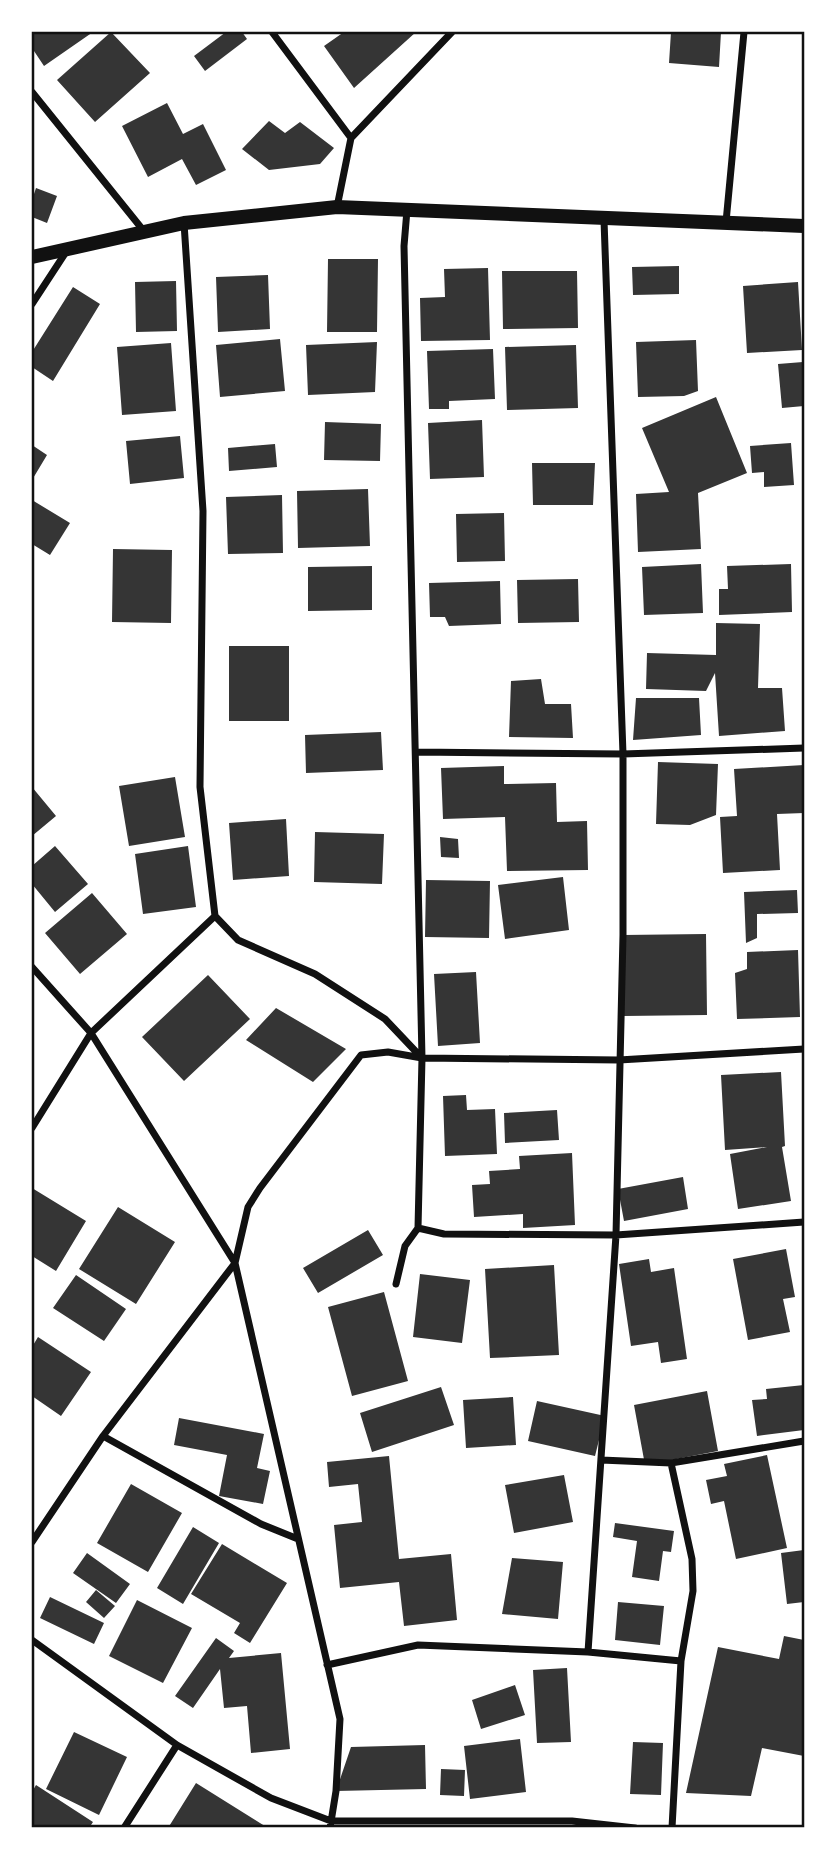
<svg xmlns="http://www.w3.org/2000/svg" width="836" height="1859" font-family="'Nunito Sans',sans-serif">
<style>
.building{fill:#353535}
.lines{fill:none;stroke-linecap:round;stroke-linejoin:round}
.minor{stroke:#111;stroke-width:7}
.secondary{stroke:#111;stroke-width:14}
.neatline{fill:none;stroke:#111;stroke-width:2.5}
</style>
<rect width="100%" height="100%" fill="#fff"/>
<path class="building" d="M32 32H93L44 66 32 48Z
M111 32 150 73 95 122 57 80Z
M226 32H242L247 39 205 71 194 56Z
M344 32H416L354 88 324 46Z
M671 32H721L719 67 669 63Z
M167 103 183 134 203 124 226 170 196 185 182 159 148 177 122 126Z
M269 121 285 133 300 122 334 148 320 164 269 170 242 149Z
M36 188 57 196 47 223 32 217V200Z
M328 259H378L377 332H327Z
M679 266V294L633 295 632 267Z
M488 268 490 340 421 341 420 298 445 297 444 269Z
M502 271H577L578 328 503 329Z
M268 275 270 329 218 332 216 277Z
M176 281 177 331 136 332 135 282Z
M798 282 802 350 747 353 743 286Z
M73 287 100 304 53 381 32 367V352Z
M280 339 285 391 220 397 216 345Z
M696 340 698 391 684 396 638 397 636 342Z
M377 342 375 392 308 395 306 345Z
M171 343 176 411 122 415 117 347Z
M576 345 578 408 507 410 505 347Z
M493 349 495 399 449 401V409H429L427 351Z
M803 362 804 406 782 408 778 364Z
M716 397 747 473 698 493 701 549 638 552 636 494 669 492 642 428Z
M482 420 484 477 430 479 428 423Z
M325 422 381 424 380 461 324 460Z
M180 436 184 478 130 484 126 441Z
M791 443 794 485 764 487V472L752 473 750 446Z
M275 444 277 467 229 471 228 448Z
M32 445 47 455 32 480Z
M532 463H595L593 505H533Z
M368 489 370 546 298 548 297 491Z
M282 495 283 553 228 554 226 497Z
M32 500 70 523 50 555 32 544Z
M504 513 505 561 457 562 456 514Z
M113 549 172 550 171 623 112 622Z
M701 564 703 613 644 615 642 567Z
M791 564 792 612 719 615V589H728L727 566Z
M372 566V610L308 611V567Z
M578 579 579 622 518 623 517 580Z
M500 581 501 624 449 626 445 617H430L429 583Z
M716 623 760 624 758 688H782L785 731 719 736 715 673 706 691 646 689 647 653 716 655Z
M229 646H289V721H229Z
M541 679 545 704H571L573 738 509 737 511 681Z
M636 698H699L701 735 633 740Z
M381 732 383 770 306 773 305 735Z
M658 762 718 764 716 815 690 825 656 824Z
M804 765V813L777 814 780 870 723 873 720 817 737 816 734 769Z
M504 766V784L556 783 557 822 587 821 588 870 507 871 505 817 443 819 441 768Z
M175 777 185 837 129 846 119 786Z
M32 787 56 816 32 836Z
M286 819 289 876 233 880 229 823Z
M315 832 384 834 382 884 314 882Z
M440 837 458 839 459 858 441 857Z
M55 846 88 884 55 912 32 884V866Z
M188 846 196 907 143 914 135 854Z
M563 877 569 930 505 939 498 885Z
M426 880 490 881 489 938 425 937Z
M797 890 798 913 757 914V938L746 943 744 892Z
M92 893 127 934 80 974 45 933Z
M706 934 707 1015 624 1016 623 935Z
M798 950 800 1017 737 1019 735 973 747 969V952Z
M476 972 480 1043 438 1046 434 974Z
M208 975 250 1019 184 1081 142 1037Z
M276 1008 346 1049 313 1082 246 1040Z
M781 1072 785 1146 782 1147 791 1201 738 1209 730 1154 767 1147 725 1150 721 1075Z
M466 1095 467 1110 495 1109 497 1154 445 1156 443 1096Z
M557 1110 559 1140 505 1143 504 1113Z
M572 1153 575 1225 523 1228V1214L474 1217 472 1185 490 1184 489 1171 520 1169 519 1156Z
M683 1177 688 1209 624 1221 618 1189Z
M32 1188 86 1221 56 1271 32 1256Z
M118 1207 175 1242 136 1304 79 1269Z
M368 1230 383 1255 318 1293 303 1268Z
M786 1249 795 1297 783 1299 790 1332 748 1340 733 1259Z
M649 1259 651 1272 674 1268 687 1359 661 1363 658 1342 631 1346 619 1264Z
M554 1265 559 1355 490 1358 485 1269Z
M420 1274 470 1280 462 1343 413 1337Z
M76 1275 126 1309 104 1341 53 1308Z
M384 1292 408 1381 352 1396 328 1307Z
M38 1337 91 1372 61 1416 32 1396V1347Z
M804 1385V1430L757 1436 752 1400 767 1399 766 1389Z
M441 1387 454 1425 372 1452 360 1413Z
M707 1391 718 1451 645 1465 634 1405Z
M513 1397 516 1445 466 1448 463 1400Z
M537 1401 605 1416 595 1456 528 1441Z
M179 1418 264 1434 257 1468 270 1471 263 1504 219 1496 227 1455 174 1445Z
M767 1455 787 1548 736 1559 724 1501 711 1504 706 1480 727 1476 724 1464Z
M389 1456 399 1559 451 1554 457 1620 404 1626 399 1582 340 1588 334 1525 362 1522 358 1484 329 1487 327 1462Z
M564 1475 573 1522 514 1533 505 1485Z
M131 1484 182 1513 148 1572 97 1543Z
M615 1523 674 1531 671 1552 663 1551 659 1581 632 1577 637 1541 613 1537Z
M193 1527 219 1543 183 1604 157 1588Z
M222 1544 287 1583 250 1643 234 1633 240 1623 191 1594Z
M804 1550V1602L787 1604 781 1553Z
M87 1553 130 1584 116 1603 73 1573Z
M512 1558 563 1562 558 1619 502 1614Z
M96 1590 115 1606 104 1618 86 1602Z
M50 1597 104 1623 94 1644 40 1618Z
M137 1600 192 1628 163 1683 109 1656Z
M618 1602 664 1606 660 1645 615 1640Z
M784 1636 804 1640V1756L762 1748 751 1796 686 1793 718 1647 779 1659Z
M216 1638 234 1651 229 1658 281 1653 290 1749 251 1753 247 1706 224 1708 220 1669 193 1708 175 1696Z
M567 1668 571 1742 537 1743 533 1670Z
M515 1685 525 1715 481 1729 472 1700Z
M74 1732 127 1757 99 1815 46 1789Z
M520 1739 526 1792 470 1799 464 1746Z
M633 1742 663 1743 661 1795 630 1794Z
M425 1745 426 1789 336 1791 351 1747Z
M441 1769 465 1770 464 1796 440 1795Z
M196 1783 268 1828H168Z
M36 1785 93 1822 89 1828H32V1792Z"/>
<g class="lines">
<path class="minor" d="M272 32 351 138
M32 92 143 230
M337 207 351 138 452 32
M726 222 744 32
M184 223 203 511 200 787 215 916 238 940 315 974 385 1019 421 1057
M32 304 66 252
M416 752 623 754 804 748
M32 967 91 1033 235 1263 340 1719 336 1791 330 1828
M32 1128 91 1033 215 916
M418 1228 444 1234 616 1235 804 1222
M396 1284 405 1246 418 1228 422 1058 404 246 407 210
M103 1436 261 1524 298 1539
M601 1460 671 1463 804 1441
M671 1463 692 1559 693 1591 681 1661 672 1828
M32 1542 103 1436 235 1263 248 1207 260 1188 361 1055 388 1052 422 1058 619 1060 804 1049
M32 1640 177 1745 271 1798 331 1821H572L635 1828
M588 1652 616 1235 623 935V754L604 220
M327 1665 418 1645 588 1652 681 1661
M124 1828 177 1745"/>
<path class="secondary" d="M32 257 184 223 337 207 804 226"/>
</g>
<rect width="836" height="1859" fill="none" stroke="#ffffff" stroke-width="66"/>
<rect x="33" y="33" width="770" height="1793" class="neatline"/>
</svg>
